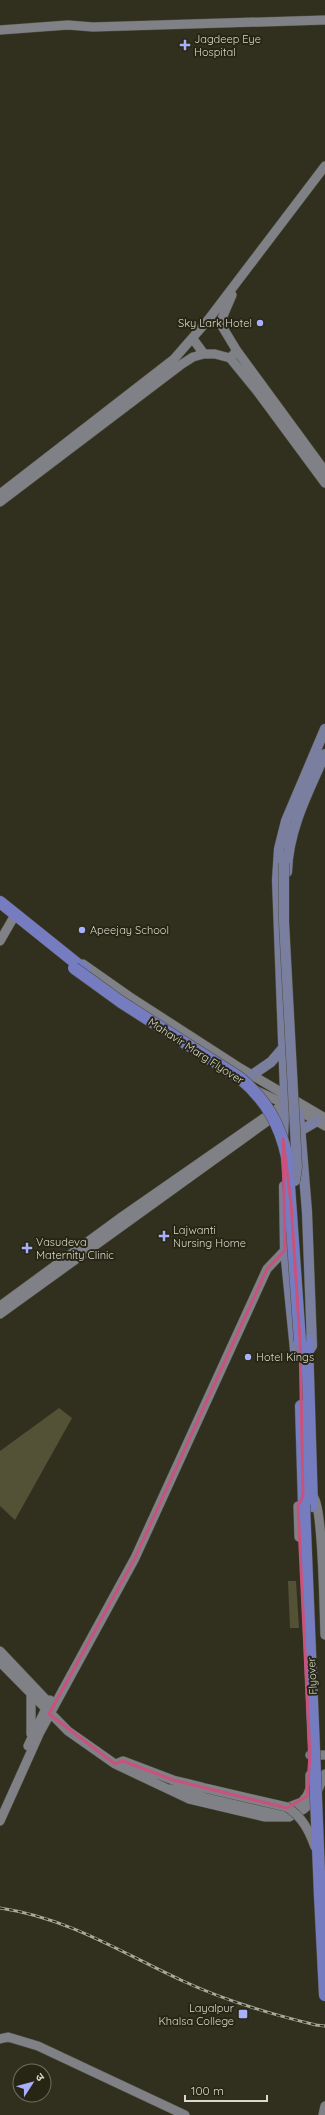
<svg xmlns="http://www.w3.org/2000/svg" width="325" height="2115" font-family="Quicksand,'Noto Sans Devanagari',sans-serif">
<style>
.green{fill:#535237}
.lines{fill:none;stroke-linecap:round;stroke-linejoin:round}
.secondary-casing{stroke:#4f4e3e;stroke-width:10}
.primary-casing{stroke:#4f4e3e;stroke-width:11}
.highway-casing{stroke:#4f4e3e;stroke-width:13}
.secondary{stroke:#808187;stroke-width:9}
.primary{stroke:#7b7f9f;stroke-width:10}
.highway{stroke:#757cc0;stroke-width:12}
.rail-casing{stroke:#a9a99b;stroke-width:3}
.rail{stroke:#272615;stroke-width:1.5;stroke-dasharray:4.5;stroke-linecap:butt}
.secondary-bridge-casing{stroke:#4f4e3e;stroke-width:10;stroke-linecap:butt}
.primary-bridge-casing{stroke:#4f4e3e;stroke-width:11;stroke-linecap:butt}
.highway-bridge-casing{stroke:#4f4e3e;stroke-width:13;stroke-linecap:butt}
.secondary-bridge{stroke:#808187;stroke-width:9}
.primary-bridge{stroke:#7b7f9f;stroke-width:10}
.highway-bridge{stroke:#757cc0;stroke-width:12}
.marked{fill:none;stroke:#c9527d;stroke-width:3;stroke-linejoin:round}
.poi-dot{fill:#a8b0fc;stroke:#272615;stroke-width:1.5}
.labels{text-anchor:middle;stroke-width:4;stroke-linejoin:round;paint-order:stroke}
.poi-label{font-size:11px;fill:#d9d9cd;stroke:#272615;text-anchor:start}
.street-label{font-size:11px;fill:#d9d9cd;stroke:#272615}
</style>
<rect width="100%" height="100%" fill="#31301e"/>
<path class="green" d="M59 1408 72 1418 15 1520 0 1506V1451Z
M288 1581H296L299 1628H290Z"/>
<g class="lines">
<g class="secondary-casing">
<path id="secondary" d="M0 30 68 25 93 27 325 20
M208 320 325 166
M220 323 232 295
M237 351 325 471
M230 358 257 391 325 483
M0 494 174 359 208 320 220 323 237 351 230 358 215 354H204L193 339
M0 502 182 364 193 357 204 354
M0 941 15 915
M83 964 130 997 240 1068 325 1118
M255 1090 298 1110 325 1126
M0 1306 123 1216 284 1104
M0 1314 269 1120 289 1108
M314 1498C323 1510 324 1614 325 1635
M298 1506 299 1537
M0 1651 53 1707
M0 1662 68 1731 115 1764 189 1799 265 1817H289L304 1809 313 1801 325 1774
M31 1695V1734
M28 1746 50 1700
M310 1755H325
M116 1764 123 1761 173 1780 202 1787
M170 1789 193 1791 266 1809 281 1810 302 1802 307 1796 310 1789V1775
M0 1821 40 1732 135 1558 267 1269 285 1250
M0 2039 8 2037 38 2046 185 2115
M323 2115 325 2106"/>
</g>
<g class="primary-casing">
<path id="primary" d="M287 872C288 830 308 792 325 754
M252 1075 271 1062 283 1048
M299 1114 307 1212 312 1346 310 1349
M300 1131 317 1121
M283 1138 285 1093 277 880 279 849 286 821 325 729
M284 1186 285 1250 295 1350 300 1357"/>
</g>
<g class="highway-casing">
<path id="highway" d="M0 902 86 971
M307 1341 312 1506
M301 1406 304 1505
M320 1896 325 1995"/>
</g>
<use href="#secondary" class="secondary"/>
<use href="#primary" class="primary"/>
<use href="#highway" class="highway"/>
<g class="rail-casing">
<path id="rail" d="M0 1908C71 1919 120 1952 183 1981 226 2001 270 2014 316 2025L325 2026"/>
</g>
<use href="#rail" class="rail"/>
<g class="secondary-bridge-casing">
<path id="secondary-bridge" d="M205 1788 287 1807C302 1817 309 1830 315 1847"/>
</g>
<g class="primary-bridge-casing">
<path id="primary-bridge" d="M284 863V922L297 1167 295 1181"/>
</g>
<g class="highway-bridge-casing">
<path id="highway-bridge" d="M74 968 121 1002 240 1078C266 1100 280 1124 287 1157L300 1341
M304 1505 320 1896"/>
</g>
<use href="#secondary-bridge" class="secondary-bridge"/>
<use href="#primary-bridge" class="primary-bridge"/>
<use href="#highway-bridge" class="highway-bridge"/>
</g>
<path class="marked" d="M283 1139 291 1203 300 1341 303 1496 298 1506 310 1755 307 1796 287 1808 173 1780 123 1761 115 1764 49 1714 135 1558 267 1269 285 1250Z"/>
<g class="poi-dot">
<path d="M183 39h4v4h4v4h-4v4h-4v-4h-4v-4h4z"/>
<circle cx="260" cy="323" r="4"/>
<circle cx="82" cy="930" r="4"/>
<path d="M162 1230h4v4h4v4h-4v4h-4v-4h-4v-4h4z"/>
<path d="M25 1242h4v4h4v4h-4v4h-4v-4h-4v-4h4z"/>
<circle cx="248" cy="1357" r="4"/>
<rect x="238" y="2009" width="10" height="10" rx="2"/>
</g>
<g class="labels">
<g class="poi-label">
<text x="194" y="43">Jagdeep Eye<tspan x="194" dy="13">Hospital</tspan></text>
<text x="252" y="327" text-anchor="end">Sky Lark Hotel</text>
<text x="90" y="934">Apeejay School</text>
<text x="173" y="1234">Lajwanti<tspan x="173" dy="13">Nursing Home</tspan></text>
<text x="36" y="1246">Vasudeva<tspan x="36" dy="13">Maternity Clinic</tspan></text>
<text x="256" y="1361">Hotel Kings</text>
<text x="234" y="2012" text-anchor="end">Layalpur<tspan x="234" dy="13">Khalsa College</tspan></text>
</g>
<g class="street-label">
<text transform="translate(196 1051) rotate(33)" y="4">Mahavir Marg Flyover</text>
<text transform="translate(312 1676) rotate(-93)" y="4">Flyover</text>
</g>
</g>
<g transform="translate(32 2083) rotate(54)"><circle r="19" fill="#272615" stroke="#6e6e5f"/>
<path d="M0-3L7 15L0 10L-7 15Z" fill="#a8b0fc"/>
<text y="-6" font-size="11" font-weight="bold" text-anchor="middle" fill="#d9d9cd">उ</text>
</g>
<path d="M185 2095v6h82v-6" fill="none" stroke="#d9d9cd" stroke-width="2"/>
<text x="191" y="2095" font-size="12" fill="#d9d9cd" stroke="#272615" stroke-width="3" paint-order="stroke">100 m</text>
</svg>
